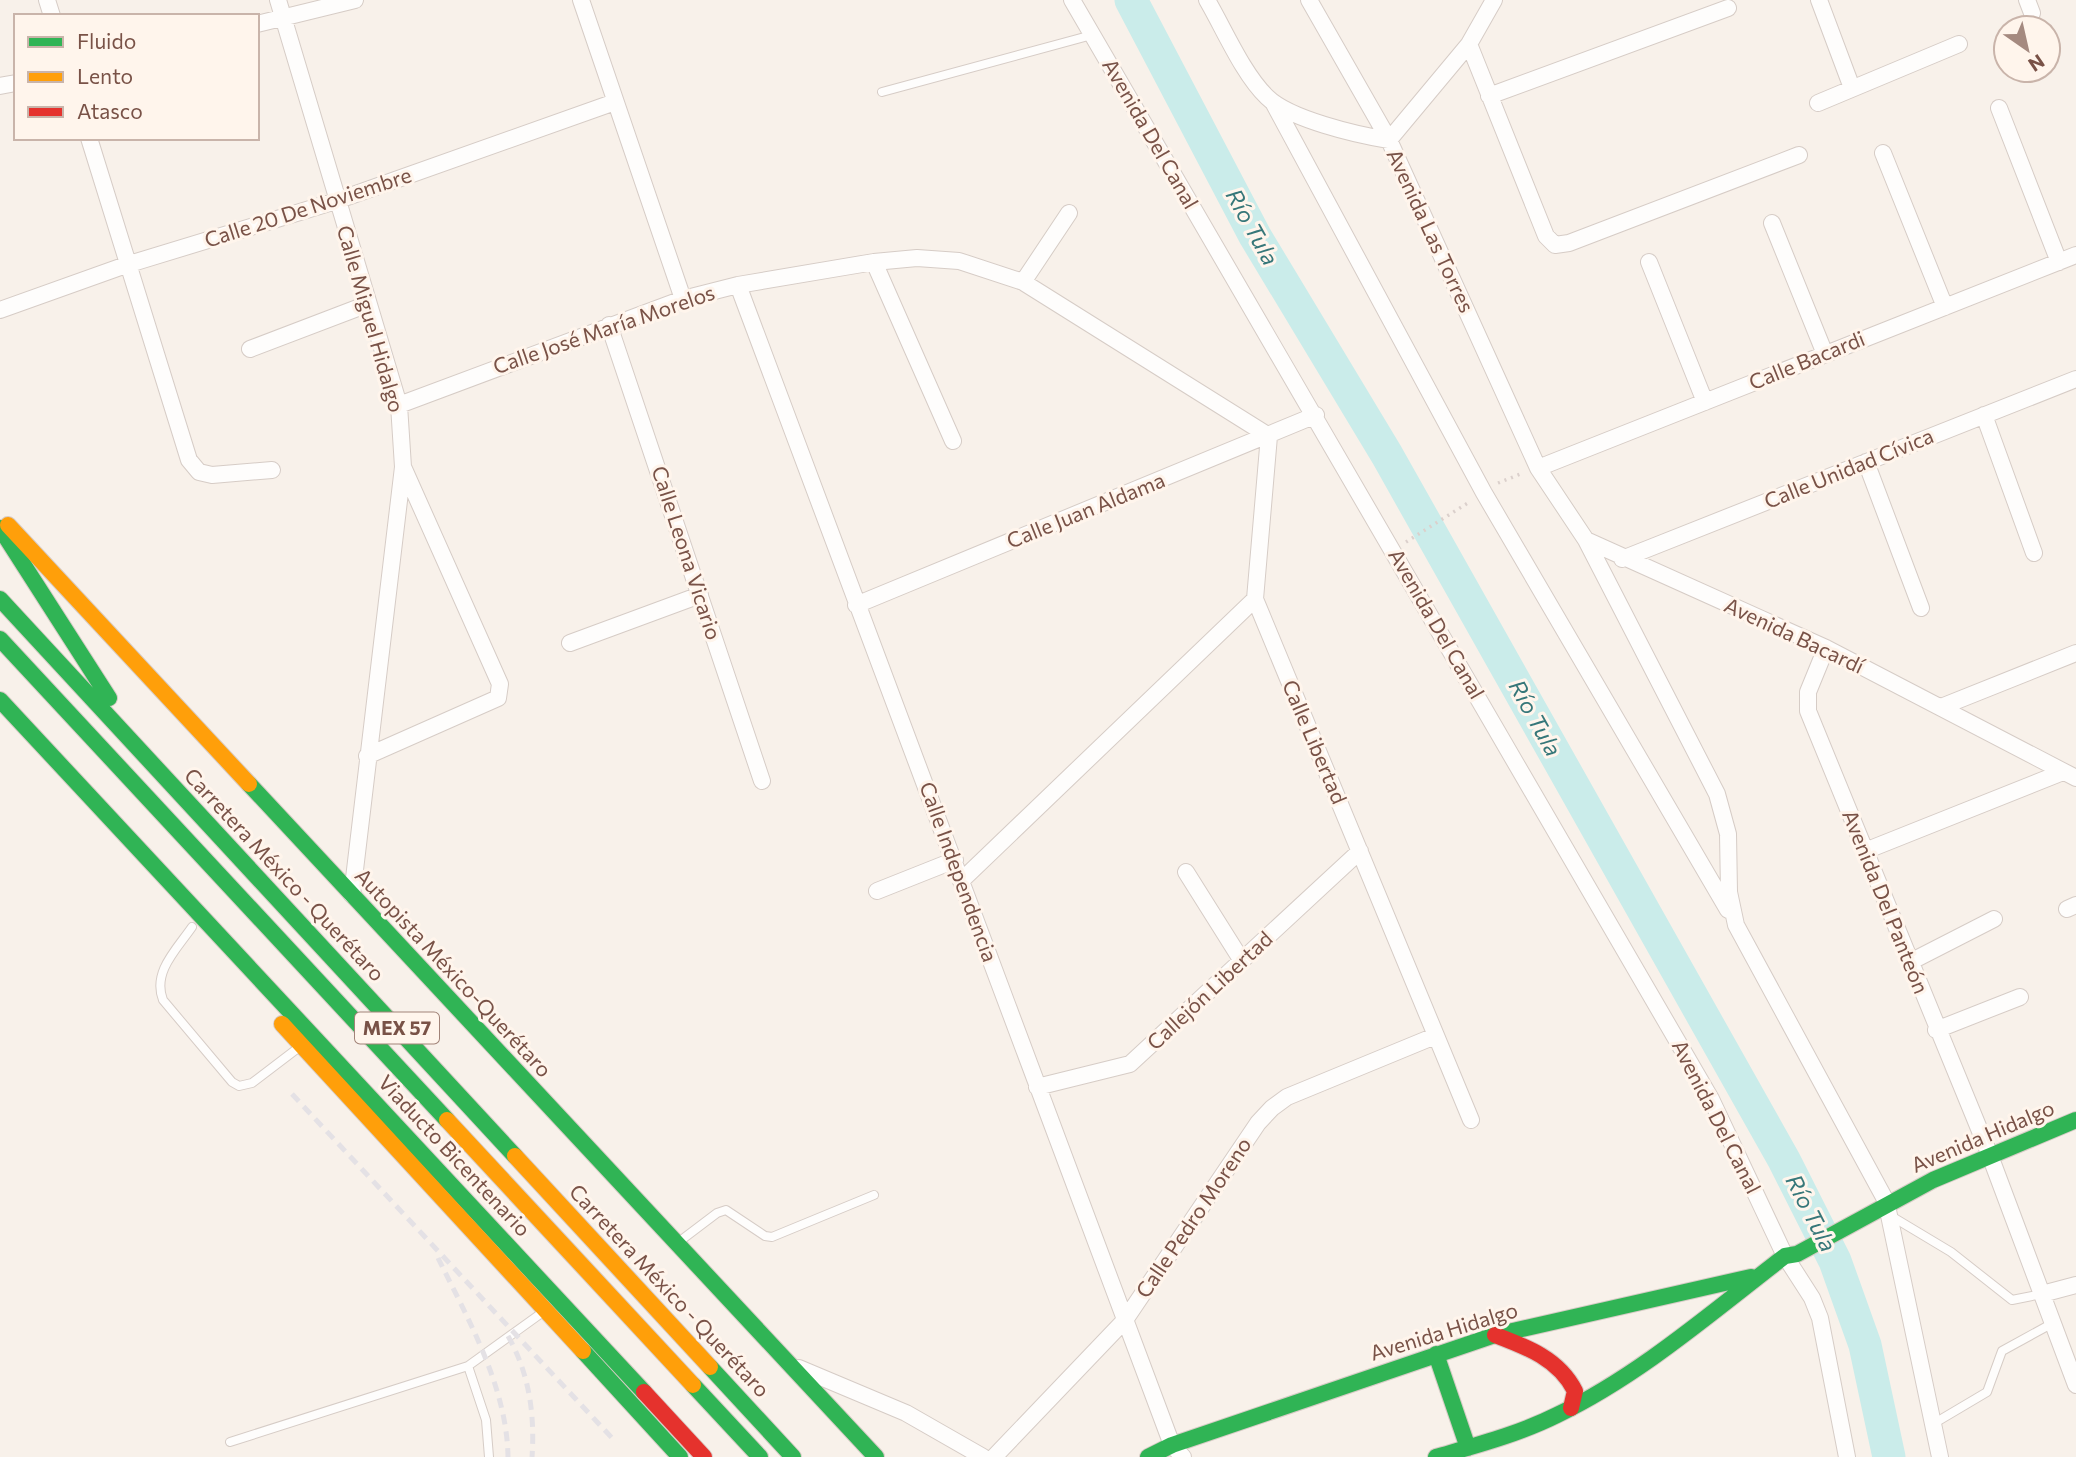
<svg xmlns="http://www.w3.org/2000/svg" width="2076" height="1457" font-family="Commissioner,sans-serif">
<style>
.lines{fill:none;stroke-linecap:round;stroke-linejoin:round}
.river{stroke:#caecea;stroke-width:33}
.lane-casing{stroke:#d6ccc6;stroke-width:10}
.street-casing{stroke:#d6ccc6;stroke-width:18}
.fast-casing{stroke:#d7ccc6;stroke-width:18}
.slow-casing{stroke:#d7ccc6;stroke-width:18}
.jam-casing{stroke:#d7ccc6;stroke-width:18}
.path{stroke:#dbd0cc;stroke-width:3.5;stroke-dasharray:2 5;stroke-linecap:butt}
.lane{stroke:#fefdfc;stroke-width:8}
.street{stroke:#fefdfc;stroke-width:16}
.fast{stroke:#30b455;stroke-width:16}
.slow{stroke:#ff9f0a;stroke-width:16}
.jam{stroke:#e5322d;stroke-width:16}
.rail{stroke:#e4e1e5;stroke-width:5;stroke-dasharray:10 7;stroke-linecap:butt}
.labels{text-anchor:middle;stroke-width:6;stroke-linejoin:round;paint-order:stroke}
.shield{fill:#fff5ec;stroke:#a18378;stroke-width:2}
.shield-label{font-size:19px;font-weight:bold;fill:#795247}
.street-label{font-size:21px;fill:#795247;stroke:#fff5ec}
.water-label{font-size:23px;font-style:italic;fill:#367779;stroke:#fff5ec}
</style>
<rect width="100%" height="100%" fill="#f8f1ea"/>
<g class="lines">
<path class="river" d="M1131 0 1255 236 1387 455 1784 1160 1835 1261 1865 1345 1889 1457"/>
<g class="lane-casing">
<path id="lane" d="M882 92 1092 35
M192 927C177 949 152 972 163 1000L232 1082 239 1086 252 1083 298 1048
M1891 1216 1951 1252 2012 1300 2042 1294
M680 1241 717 1213 726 1210 765 1236 772 1237 874 1195
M468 1366 486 1420 489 1457
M1933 1424 1987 1392 2002 1351 2053 1323
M230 1442 468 1366 543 1312"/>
</g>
<g class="street-casing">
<path id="street" d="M47 0 52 16
M278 0 399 405 403 467 352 895
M581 0 683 299
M1072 0 1711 1099 1785 1256 1812 1298 1820 1318 1847 1457
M1207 0C1224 29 1243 74 1267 97 1289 119 1357 135 1389 140L1469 44 1494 0
M1309 0 1389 140 1538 468 1586 540 1717 794 1728 834 1729 892 1736 925 1886 1201 1940 1457
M1819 0 1852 88
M2027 0 2032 13
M257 24 355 0
M1469 44 1546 236 1555 245 1569 243 1799 155
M0 86 16 83
M1489 96 1728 8
M1818 103 1959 44
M1274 104 1484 493 1728 910
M1999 108 2059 262
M89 138 189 460 199 472 212 475 272 470
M1883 153 1945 307
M1772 223 1825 354
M874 262 953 441
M1649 262 1705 402
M1023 282 1069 213
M738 285 1172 1445 1183 1457
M0 310 126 265 336 201 615 102
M609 325 762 781
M250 349 368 304
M399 405 683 299 738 285 874 262 917 258 959 261 1023 282 1269 436 1255 599 1471 1120
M1984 415 2034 553
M1866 462 1921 608
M1538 468 2076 255
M1586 540 1826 648 2076 778
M1622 559 2076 379
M856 605 1316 415
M570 643 700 595
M1826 648 1808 692V711L1989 1153 2076 1385
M1941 707 2076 653
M367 756 498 698 500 684 404 469
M1865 851 2063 772
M1186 872 1242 961
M961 881 1255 599
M877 891 955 860
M2067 909 2076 905
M1910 962 1994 919
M1936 1030 2020 997
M1037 1087 1130 1064 1360 851
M2042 1294 2076 1285
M799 1368 906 1413 983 1457
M994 1457 1125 1320 1258 1123 1272 1108 1287 1097 1435 1036"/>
</g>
<g class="fast-casing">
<path id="fast" d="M0 528 109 698
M0 599 515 1156
M0 639 447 1120
M0 700 644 1392
M249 784 876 1457
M583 1351 680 1457
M1436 1354 1468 1448
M710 1367 793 1457
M693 1385 760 1457
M1148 1457 1172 1445 1495 1335 1751 1277
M1436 1457C1477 1445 1519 1434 1557 1415 1640 1375 1712 1312 1785 1256L1797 1254 1933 1180 2076 1120"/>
</g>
<g class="slow-casing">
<path id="slow" d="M8 525 249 784
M282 1024 583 1351
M447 1120 693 1385
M515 1156 710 1367"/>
</g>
<g class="jam-casing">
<path id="jam" d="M1495 1335C1527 1347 1559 1359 1575 1391L1571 1408
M644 1392 704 1457"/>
</g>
<path class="path" d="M1498 483 1523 473
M1406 542 1471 501"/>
<use href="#lane" class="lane"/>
<use href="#street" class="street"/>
<use href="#fast" class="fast"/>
<use href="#slow" class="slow"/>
<use href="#jam" class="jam"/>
<path class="rail" d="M292 1094 612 1438
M438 1258C468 1319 507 1387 508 1457
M508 1336C529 1373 535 1414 532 1457"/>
</g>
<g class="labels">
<rect class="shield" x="355" y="1012.5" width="84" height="31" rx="5"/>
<g class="shield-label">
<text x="397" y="1035">MEX 57</text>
</g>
<g class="street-label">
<text transform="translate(1150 134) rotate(60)" y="7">Avenida Del Canal</text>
<text transform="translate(308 208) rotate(-18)" y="7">Calle 20 De Noviembre</text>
<text transform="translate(1430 231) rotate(65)" y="7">Avenida Las Torres</text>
<text transform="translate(370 319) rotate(74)" y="7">Calle Miguel Hidalgo</text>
<text transform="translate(604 330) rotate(-19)" y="7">Calle José María Morelos</text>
<text transform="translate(1807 361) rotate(-22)" y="7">Calle Bacardi</text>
<text transform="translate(1849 469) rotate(-22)" y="7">Calle Unidad Cívica</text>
<text transform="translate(1086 511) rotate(-22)" y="7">Calle Juan Aldama</text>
<text transform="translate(686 553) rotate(72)" y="7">Calle Leona Vicario</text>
<text transform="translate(1436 624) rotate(60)" y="7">Avenida Del Canal</text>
<text transform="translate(1794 636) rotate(25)" y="7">Avenida Bacardí</text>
<text transform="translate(1314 742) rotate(67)" y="7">Calle Libertad</text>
<text transform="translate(958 872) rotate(70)" y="7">Calle Independencia</text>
<text transform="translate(284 875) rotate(47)" y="7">Carretera México - Querétaro</text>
<text transform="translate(1885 902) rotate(68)" y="7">Avenida Del Panteón</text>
<text transform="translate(453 973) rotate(47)" y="7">Autopista México-Querétaro</text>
<text transform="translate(1210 991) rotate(-43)" y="7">Callejón Libertad</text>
<text transform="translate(1716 1117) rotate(63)" y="7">Avenida Del Canal</text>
<text transform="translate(1983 1137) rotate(-23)" y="7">Avenida Hidalgo</text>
<text transform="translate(454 1156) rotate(47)" y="7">Viaducto Bicentenario</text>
<text transform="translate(1194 1218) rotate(-56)" y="7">Calle Pedro Moreno</text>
<text transform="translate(669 1291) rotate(47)" y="7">Carretera México - Querétaro</text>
<text transform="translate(1444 1332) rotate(-17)" y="7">Avenida Hidalgo</text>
</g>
<g class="water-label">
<text transform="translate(1252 227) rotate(61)" y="8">Río Tula</text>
<text transform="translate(1535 718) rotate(61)" y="8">Río Tula</text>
<text transform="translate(1811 1213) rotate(63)" y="8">Río Tula</text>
</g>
</g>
<rect x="14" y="14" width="245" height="126" fill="#fff5ec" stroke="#c9b4aa" stroke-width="2"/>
<rect x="28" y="37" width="35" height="10" fill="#30b455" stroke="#c9b4aa" stroke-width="2"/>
<text x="77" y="49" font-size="21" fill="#795247">Fluido</text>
<rect x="28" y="72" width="35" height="10" fill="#ff9f0a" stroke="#c9b4aa" stroke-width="2"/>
<text x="77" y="84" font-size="21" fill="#795247">Lento</text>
<rect x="28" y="107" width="35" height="10" fill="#e5322d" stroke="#c9b4aa" stroke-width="2"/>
<text x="77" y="119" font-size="21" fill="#795247">Atasco</text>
<g transform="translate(2027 49) rotate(146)"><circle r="33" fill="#fff5ec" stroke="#c9b4aa" stroke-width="2"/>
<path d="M0-5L12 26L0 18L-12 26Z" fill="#a58a80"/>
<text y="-10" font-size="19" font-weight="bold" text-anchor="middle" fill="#795247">N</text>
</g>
</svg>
